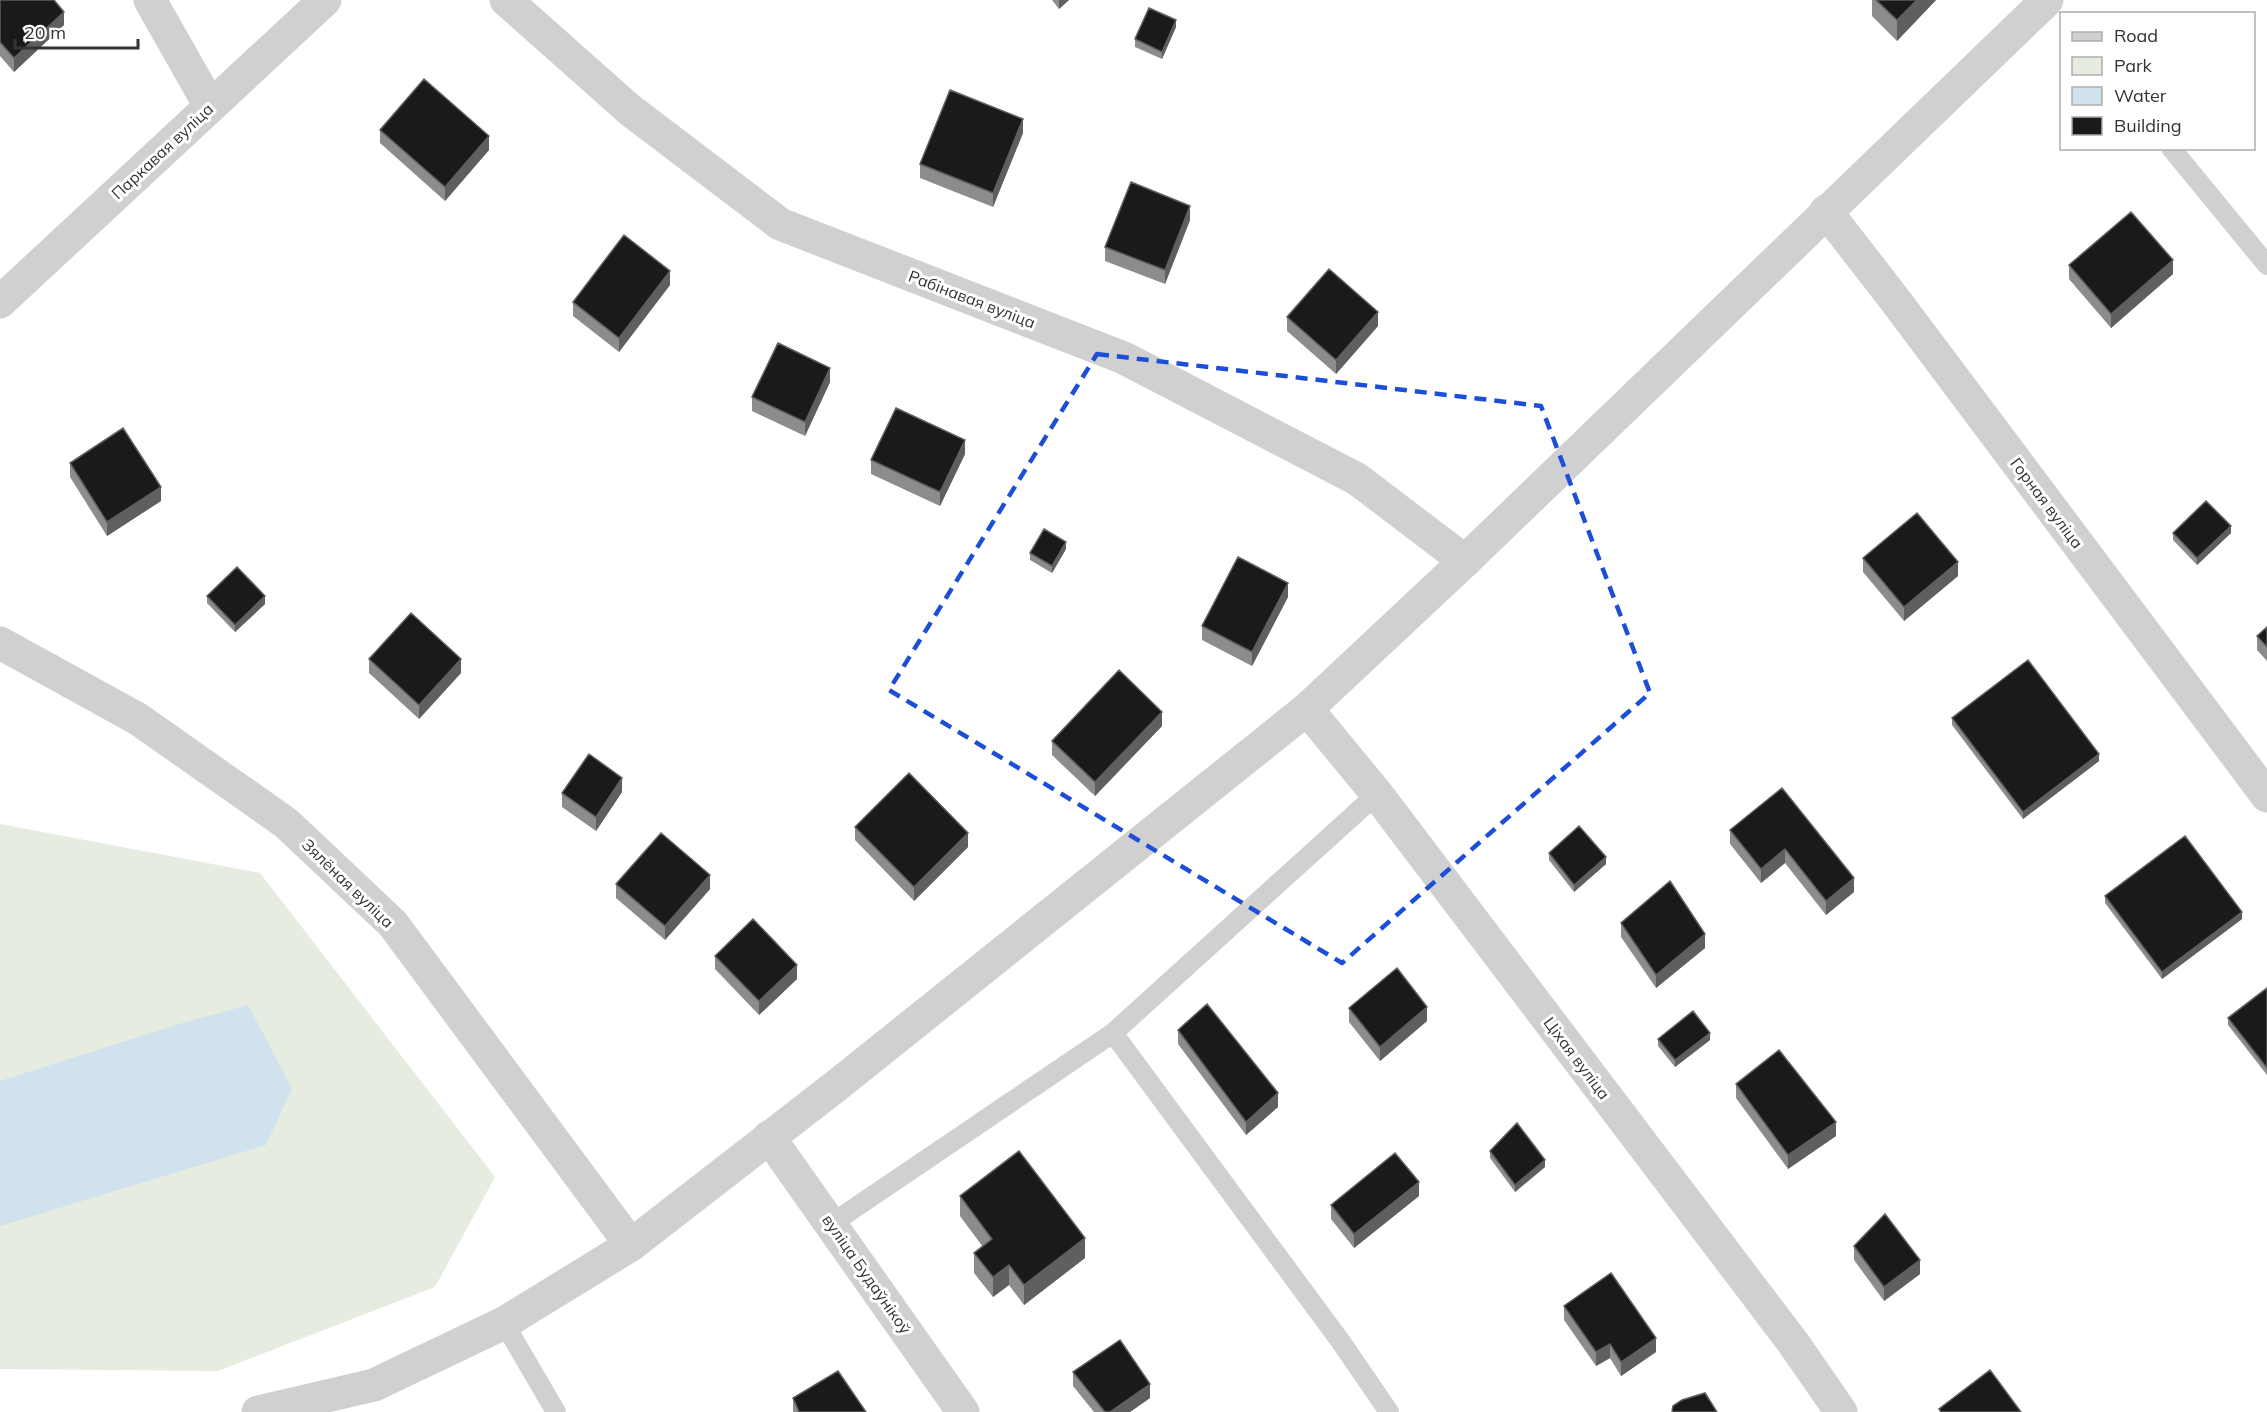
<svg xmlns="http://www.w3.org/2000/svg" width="2267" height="1412" font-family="Mulish,sans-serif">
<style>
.green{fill:#e6ecdf}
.water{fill:#cfe2ee}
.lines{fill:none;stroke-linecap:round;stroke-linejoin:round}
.service{stroke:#d0d0d0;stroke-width:20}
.minor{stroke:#d0d0d0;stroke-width:33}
.tertiary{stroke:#d0d0d0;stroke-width:33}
.wall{fill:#8c8c8c}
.shaded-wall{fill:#5f5f5f}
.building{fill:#1a1a1a;stroke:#5f5f5f;stroke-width:1.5}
.marked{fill:none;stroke:#1d4ed8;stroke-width:4.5;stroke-dasharray:12 8;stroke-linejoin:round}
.labels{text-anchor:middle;stroke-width:6;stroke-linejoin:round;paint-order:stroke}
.street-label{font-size:16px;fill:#333;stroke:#fff}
</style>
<rect width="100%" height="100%" fill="#fff"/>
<path class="green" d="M0 824 260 873 495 1177 435 1287 218 1371 0 1369Z"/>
<path class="water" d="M248 1005 292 1088 266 1145 0 1226V1081L179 1024Z"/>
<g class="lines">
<path class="service" d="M2171 148 2267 265
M1113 1033 1341 1342 1389 1412
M831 1224 1113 1033 1377 794
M504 1323 556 1412"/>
<path class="minor" d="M150 0 210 106
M506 0 630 110 780 224 1124 358 1357 479 1465 561
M1826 211 1895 300 2267 796
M0 302 325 0
M0 643 138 719 286 823 393 924 631 1245
M1307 709 1377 794 1794 1344 1841 1412
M769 1137 963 1412"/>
<path class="tertiary" d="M258 1412 374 1385 504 1323 631 1245 836 1086 1307 709 1465 561 2047 0"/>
</g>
<path class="wall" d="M0 0 64 25 14 72 0 56Z
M1052 0H1069L1059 9Z
M1872 0H1936L1897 41 1872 16Z
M1176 27 1162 59 1135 47V39Z
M380 130 489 150 445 201 380 143Z
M1023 133 993 207 920 178V164Z
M1190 220 1165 284 1105 261V247Z
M2069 265 2173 274 2111 328 2069 279Z
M670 285 619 352 573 316V302Z
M1287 317 1378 326 1336 374 1287 331Z
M830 382 805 436 752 411V397Z
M965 454 940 506 871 474V460Z
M70 463 161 501 107 536 70 477Z
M2173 533H2231L2197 565 2173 540Z
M1066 549 1052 573 1030 560V553Z
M1863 558 1958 576 1904 621 1863 572Z
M207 596 265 604 235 632 207 603Z
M1288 597 1252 666 1202 640V626Z
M2267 627V661L2257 650V636Z
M369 659 461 673 419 719 369 673Z
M1952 718 2099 761 2023 819 1952 725Z
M1162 726 1095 796 1052 755V741Z
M1782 788 1854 892 1826 915 1785 863 1761 883 1730 844V830Z
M622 792 596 831 562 807V793Z
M855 827 968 847 914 901 855 840Z
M1549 853 1606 864 1574 892 1549 860Z
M616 884 710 889 665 940 616 898Z
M2105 896 2242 919 2162 979 2105 903Z
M1621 923 1705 948 1656 988 1621 937Z
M715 956 797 979 759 1015 715 969Z
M2267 988V1075L2228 1025V1018Z
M1349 1008 1427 1021 1380 1061 1349 1022Z
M1178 1030 1278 1107 1246 1135 1178 1044Z
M1658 1039 1710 1040 1675 1067 1658 1046Z
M1736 1084 1836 1136 1788 1169 1736 1098Z
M1490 1151 1545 1167 1515 1192 1490 1158Z
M960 1196 1085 1258 1024 1305 1009 1285 993 1297 974 1273V1253L983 1247 960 1216Z
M1419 1196 1354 1248 1331 1219V1205Z
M1854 1246 1920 1274 1884 1301 1854 1260Z
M1564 1306 1656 1352 1621 1376 1610 1358 1596 1366 1564 1320Z
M1073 1372 1150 1398 1130 1412H1094L1073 1386Z
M793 1398 866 1412H793Z"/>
<path class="shaded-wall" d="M1060 0H1069L1059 9V1Z
M1917 0H1936L1897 41V20Z
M64 12V25L14 72V58Z
M1176 20V27L1162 59V52Z
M1023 119V133L993 207V193Z
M489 136V150L445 201V187Z
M1190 206V220L1165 284V270Z
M2173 260V274L2111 328V314Z
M670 271V285L619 352V338Z
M1378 312V326L1336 374V360Z
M830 368V382L805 436V422Z
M965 440V454L940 506V492Z
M161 487V501L107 536V522Z
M2231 526V533L2197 565V558Z
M1066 542V549L1052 573V566Z
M1958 562V576L1904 621V607Z
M1288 583V597L1252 666V652Z
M265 596V604L235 632V625Z
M461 659V673L419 719V705Z
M1162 712V726L1095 796V782Z
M2099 754V761L2023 819V812Z
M622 778V792L596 831V817Z
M968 833V847L914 901V887Z
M1785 849V863L1761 883V869Z
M1606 857V864L1574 892V885Z
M710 875V889L665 940V926Z
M1854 878V892L1826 915V901Z
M2242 912V919L2162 979V972Z
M1705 934V948L1656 988V975Z
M797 965V979L759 1015V1001Z
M1427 1007V1021L1380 1061V1047Z
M1710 1033V1040L1675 1067V1060Z
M1278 1093V1107L1246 1135V1122Z
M1836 1122V1136L1788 1169V1155Z
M1545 1160V1167L1515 1192V1185Z
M1419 1182V1196L1354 1248V1234Z
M1085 1238V1258L1024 1305V1285Z
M1920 1260V1274L1884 1301V1287Z
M1009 1265V1285L993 1297V1277Z
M1656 1338V1352L1621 1376V1362Z
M1610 1344V1358L1596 1366V1352Z
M1150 1384V1398L1130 1412H1110Z"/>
<path class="building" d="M0 0H54L64 12 14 58 0 42Z
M1876 0H1917L1897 20Z
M1149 8 1176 20 1162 52 1135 39Z
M424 79 489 136 445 187 380 130Z
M950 90 1023 119 993 193 920 164Z
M1131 182 1190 206 1165 270 1105 247Z
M2131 212 2173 260 2111 314 2069 265Z
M624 235 670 271 619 338 573 302Z
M1329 269 1378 312 1336 360 1287 317Z
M778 343 830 368 805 422 752 397Z
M896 408 965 440 940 492 871 460Z
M123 428 161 487 107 522 70 463Z
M2206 501 2231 526 2197 558 2173 533Z
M1917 513 1958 562 1904 607 1863 558Z
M1044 529 1066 542 1052 566 1030 553Z
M1238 557 1288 583 1252 652 1202 626Z
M237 567 265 596 235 625 207 596Z
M411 613 461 659 419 705 369 659Z
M2267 627V647L2257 636Z
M2028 660 2099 754 2023 812 1952 718Z
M1119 670 1162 712 1095 782 1052 741Z
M589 754 622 778 596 817 562 793Z
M909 773 968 833 914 887 855 827Z
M1782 788 1854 878 1826 901 1785 849 1761 869 1730 830Z
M1579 826 1606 857 1574 885 1549 853Z
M661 833 710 875 665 926 616 884Z
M2185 836 2242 912 2162 972 2105 896Z
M1670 881 1705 934 1656 975 1621 923Z
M753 919 797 965 759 1001 715 956Z
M1397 968 1427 1007 1380 1047 1349 1008Z
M2267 988V1068L2228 1018Z
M1207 1004 1278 1093 1246 1122 1178 1030Z
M1693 1011 1710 1033 1675 1060 1658 1039Z
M1779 1050 1836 1122 1788 1155 1736 1084Z
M1517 1123 1545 1160 1515 1185 1490 1151Z
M1019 1151 1085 1238 1024 1285 1009 1265 993 1277 974 1253 992 1239 960 1196Z
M1395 1153 1419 1182 1354 1234 1331 1205Z
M1885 1214 1920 1260 1884 1287 1854 1246Z
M1611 1273 1656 1338 1621 1362 1610 1344 1596 1352 1564 1306Z
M1120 1340 1150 1384 1110 1412H1105L1073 1372Z
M1990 1370 2021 1412H1941L1939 1409Z
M838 1371 866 1412H799L793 1398Z
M1705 1393 1717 1412H1672L1673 1406 1682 1400Z"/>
<path class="marked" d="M1097 354 1541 406 1650 693 1342 963 889 690Z"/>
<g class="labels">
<g class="street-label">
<text transform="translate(162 151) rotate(-43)" y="6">Паркавая вуліца</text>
<text transform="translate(972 299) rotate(21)" y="6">Рабінавая вуліца</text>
<text transform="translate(2047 503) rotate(53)" y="6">Горная вуліца</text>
<text transform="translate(348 883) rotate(44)" y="6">Зялёная вуліца</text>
<text transform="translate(1577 1058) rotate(53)" y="6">Ціхая вуліца</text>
<text transform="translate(867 1274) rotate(55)" y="6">вуліца Будаўнікоў</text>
</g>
</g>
<rect x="2060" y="12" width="195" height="138" fill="#ffffff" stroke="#adadad" stroke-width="1.5"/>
<rect x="2072" y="32" width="30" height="9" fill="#d0d0d0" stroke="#adadad" stroke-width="1.5"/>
<text x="2114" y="42" font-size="18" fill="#333333">Road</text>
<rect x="2072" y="57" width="30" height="18" fill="#e6ecdf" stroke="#adadad" stroke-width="1.5"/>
<text x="2114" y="72" font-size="18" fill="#333333">Park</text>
<rect x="2072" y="87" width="30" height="18" fill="#cfe2ee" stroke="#adadad" stroke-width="1.5"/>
<text x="2114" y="102" font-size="18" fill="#333333">Water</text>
<rect x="2072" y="117" width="30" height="18" fill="#1a1a1a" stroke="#adadad" stroke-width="1.5"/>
<text x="2114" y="132" font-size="18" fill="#333333">Building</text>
<path d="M15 39v9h123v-9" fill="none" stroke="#333333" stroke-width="3"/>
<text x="24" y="39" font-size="18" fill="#333333" stroke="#ffffff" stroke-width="4.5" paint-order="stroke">20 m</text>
</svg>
